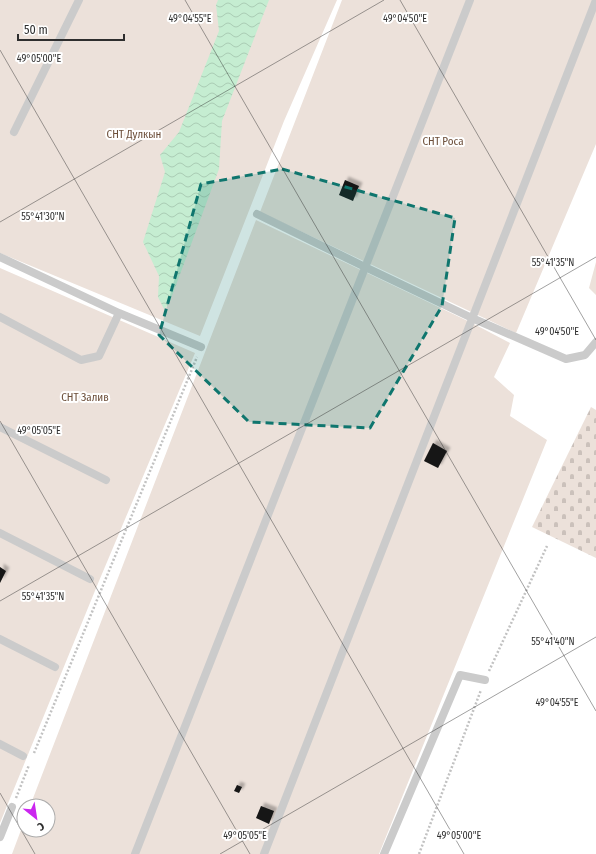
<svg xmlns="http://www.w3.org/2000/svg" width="596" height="854" font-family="'Fira Sans Condensed',sans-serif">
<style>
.cemetery{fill:url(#cemetery-stones)}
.garden{fill:#ece1da}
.water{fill:url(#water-waves)}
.building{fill:#151515;filter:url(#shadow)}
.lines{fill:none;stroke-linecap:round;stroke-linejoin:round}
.path{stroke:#c2c2c2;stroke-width:2.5;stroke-dasharray:2 2;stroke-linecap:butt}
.lane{stroke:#cbcbcb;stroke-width:8}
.marked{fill:#0f766e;fill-opacity:0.2;stroke:#0f766e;stroke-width:3;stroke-dasharray:8 5;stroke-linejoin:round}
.ticks{fill:none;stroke:#2e2e2e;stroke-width:1;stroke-opacity:0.45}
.labels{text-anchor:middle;stroke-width:4;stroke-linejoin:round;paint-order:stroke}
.park-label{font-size:11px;fill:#6c4e39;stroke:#fff}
.ticks-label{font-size:10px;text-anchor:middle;fill:#2e2e2e;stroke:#fff;stroke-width:4;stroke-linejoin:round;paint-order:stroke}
</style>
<defs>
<pattern id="cemetery-stones" width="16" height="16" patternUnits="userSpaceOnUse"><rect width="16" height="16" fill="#ece1da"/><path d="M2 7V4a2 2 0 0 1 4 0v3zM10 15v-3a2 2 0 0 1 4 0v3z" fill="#cbc1bb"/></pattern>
<pattern id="water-waves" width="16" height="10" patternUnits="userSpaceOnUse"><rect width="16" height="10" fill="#c5edd1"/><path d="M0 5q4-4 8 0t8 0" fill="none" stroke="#aaccb4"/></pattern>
<filter id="shadow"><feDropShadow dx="3.5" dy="-3.5" stdDeviation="1" flood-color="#0004"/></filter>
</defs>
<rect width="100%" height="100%" fill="#fff"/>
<path class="cemetery" d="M591 407 596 410V558L532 527Z"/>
<path class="garden" d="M0 0H337L284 121 200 336 0 253Z
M342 0H596V144L516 333 260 212Z
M256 220 472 323 510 343 494 377 514 395 510 416 547 440 379 854H12L24 822V830H48V806H30Z
M596 262V295L589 288Z
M0 268 195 353 99 581 0 823Z"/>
<path class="water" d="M218 0H269L222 121 219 169 169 304 164 309 158 297 159 276 143 242 165 172 160 155 179 132 219 31 216 5Z"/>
<path class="building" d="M345 180 359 186 353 201 339 195Z
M433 443 447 451 438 468 424 461Z
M0 567 6 571 0 583Z
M237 785 242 787 239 793 234 791Z
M261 806 274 811 269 824 256 818Z"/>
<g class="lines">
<path class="path" d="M489 671 547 546
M34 753 197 357
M16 798 29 765
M419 854 481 690"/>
<path class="lane" d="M14 132 79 0
M257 214 365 267 472 318 566 359 585 355 596 342
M0 257 119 313
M0 317 81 360 99 356 119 313 201 347
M0 427 106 480
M0 533 90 579
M0 639 55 667
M0 744 23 756
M0 837 12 807
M135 854 470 0
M264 854 596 0
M384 854 460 675 485 680"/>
</g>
<path class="marked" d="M282 169 455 218 442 306 370 428 249 422 159 335 201 184Z"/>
<path class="ticks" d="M185 0 596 711M400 0 596 340M0 50 464 854M0 222 384 0M0 421 250 854M0 601 596 257M0 793 35 854M220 854 596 637"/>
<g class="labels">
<g class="park-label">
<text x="134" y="138">СНТ Дулкын</text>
<text x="443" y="145">СНТ Роса</text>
<text x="85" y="401">СНТ Залив</text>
</g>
</g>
<g class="ticks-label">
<text x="190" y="22">49°04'55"E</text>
<text x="405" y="22">49°04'50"E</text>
<text x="39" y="62">49°05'00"E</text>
<text x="43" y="220">55°41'30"N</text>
<text x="553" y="266">55°41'35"N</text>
<text x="557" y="335">49°04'50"E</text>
<text x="39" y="434">49°05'05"E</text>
<text x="43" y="600">55°41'35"N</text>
<text x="553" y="645">55°41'40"N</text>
<text x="557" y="706">49°04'55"E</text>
<text x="245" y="839">49°05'05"E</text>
<text x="459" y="839">49°05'00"E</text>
</g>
<g transform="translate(36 818) rotate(150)"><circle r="19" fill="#ffffff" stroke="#ababab"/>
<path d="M0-3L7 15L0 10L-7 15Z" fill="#cb26ef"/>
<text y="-6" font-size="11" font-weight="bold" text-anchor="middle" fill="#2e2e2e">С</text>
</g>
<path d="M18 34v6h106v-6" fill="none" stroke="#2e2e2e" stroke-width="2"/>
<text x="24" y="34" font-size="12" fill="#2e2e2e" stroke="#ffffff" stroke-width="3" paint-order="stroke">50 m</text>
</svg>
